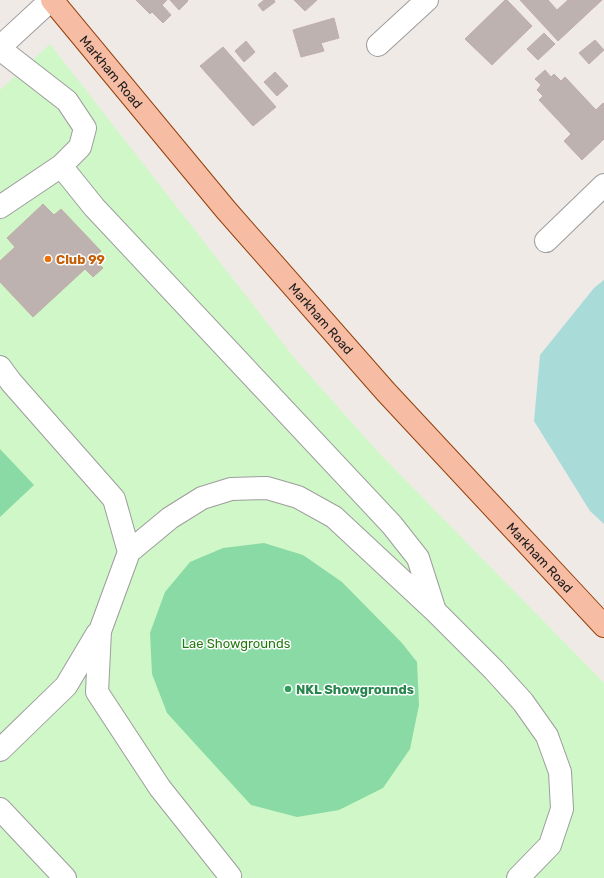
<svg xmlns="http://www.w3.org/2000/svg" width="604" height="878" font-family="Rubik,sans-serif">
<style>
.park{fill:#d0f7c7}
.pitch{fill:#89daa5}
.water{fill:#a9dbd9}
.building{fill:#bdb2b0;stroke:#c1aeaa}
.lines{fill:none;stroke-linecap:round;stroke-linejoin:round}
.minor-casing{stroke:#9d9d9d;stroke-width:24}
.major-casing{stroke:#933f08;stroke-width:24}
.minor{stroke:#fff;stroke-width:22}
.major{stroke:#f7bda4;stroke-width:22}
.food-dot{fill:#e8710a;stroke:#fff;stroke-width:1.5}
.leisure-dot{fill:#2e9e5b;stroke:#fff;stroke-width:1.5}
.labels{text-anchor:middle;stroke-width:3;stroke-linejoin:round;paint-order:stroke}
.street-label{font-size:13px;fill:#202020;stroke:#fff}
.food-label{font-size:13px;font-weight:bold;fill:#c56008;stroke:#fff;text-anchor:start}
.park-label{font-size:13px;fill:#257a12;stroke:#fff}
.leisure-label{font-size:13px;font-weight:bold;fill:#27864d;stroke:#fff;text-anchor:start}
</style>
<rect width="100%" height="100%" fill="#f0eae7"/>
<path class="park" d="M50 44 296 360 379 453 604 683V878H0V90Z"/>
<path class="pitch" d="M0 449 34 485 0 517Z
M264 543 303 555 342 582 402 643 417 662 419 705 410 749 383 788 339 810 297 817 251 805 167 713 152 674 150 633 165 592 190 562 223 548Z"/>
<path class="water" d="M604 280V524L590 511 534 421 540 355 594 288Z"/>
<path class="building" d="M136 0H167L162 5 171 15 163 23 152 12 150 14Z
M170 0H187L188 1 179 10Z
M264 0H274L275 2 263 11 258 5Z
M294 0H317L305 11Z
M505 0H507L532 26 492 65 465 39Z
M520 0H548L557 10 568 0H602L558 41Z
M334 18 339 38 321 43 324 51 301 57 293 30Z
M544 33 555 44 538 60 527 49Z
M595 40 604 50 589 64 579 53Z
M246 41 255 52 244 62 235 51Z
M223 47 276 107 253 126 200 66Z
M545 70 551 77 554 74 561 81 565 77 596 110 603 103 604 104V139L582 160 564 141 571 134 539 100 543 96 537 90 541 85 535 79Z
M275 72 288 86 277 96 264 82Z
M43 204 54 215 61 209 99 249 101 251 93 258 103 268 93 277 85 269 33 317 0 282V261L15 247 7 238Z"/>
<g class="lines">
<g class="minor-casing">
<path id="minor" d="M378 45 427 0
M0 47 51 0
M0 49 67 101 85 128 80 147 61 166 0 207
M61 166 94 207 392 525 418 558 435 611
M546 241 604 185
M0 367 11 382 114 499 129 552 100 631 97 692 160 788 230 876 229 878
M129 552 170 518 202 498 231 489 267 488 298 497 334 517 436 612 494 670 523 702 547 736 560 772 562 809 550 845 518 878
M0 750 66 686 97 634
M0 809 65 878"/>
</g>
<g class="major-casing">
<g id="major">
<path id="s1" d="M52 0 226 210 386 392 604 626"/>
</g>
</g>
<use href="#minor" class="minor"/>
<use href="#major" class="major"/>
</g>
<circle class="food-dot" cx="48" cy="259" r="4"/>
<circle class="leisure-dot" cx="288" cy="689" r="4"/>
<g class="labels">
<g class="street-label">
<text dy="5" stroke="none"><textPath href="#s1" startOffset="93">Markham Road</textPath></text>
<text dy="5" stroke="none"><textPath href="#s1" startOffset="417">Markham Road</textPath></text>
<text dy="5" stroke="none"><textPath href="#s1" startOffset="741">Markham Road</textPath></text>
</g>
<g class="food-label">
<text x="56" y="264">Club 99</text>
</g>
<g class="park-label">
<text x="236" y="648">Lae Showgrounds</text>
</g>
<g class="leisure-label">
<text x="296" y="694">NKL Showgrounds</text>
</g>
</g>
</svg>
